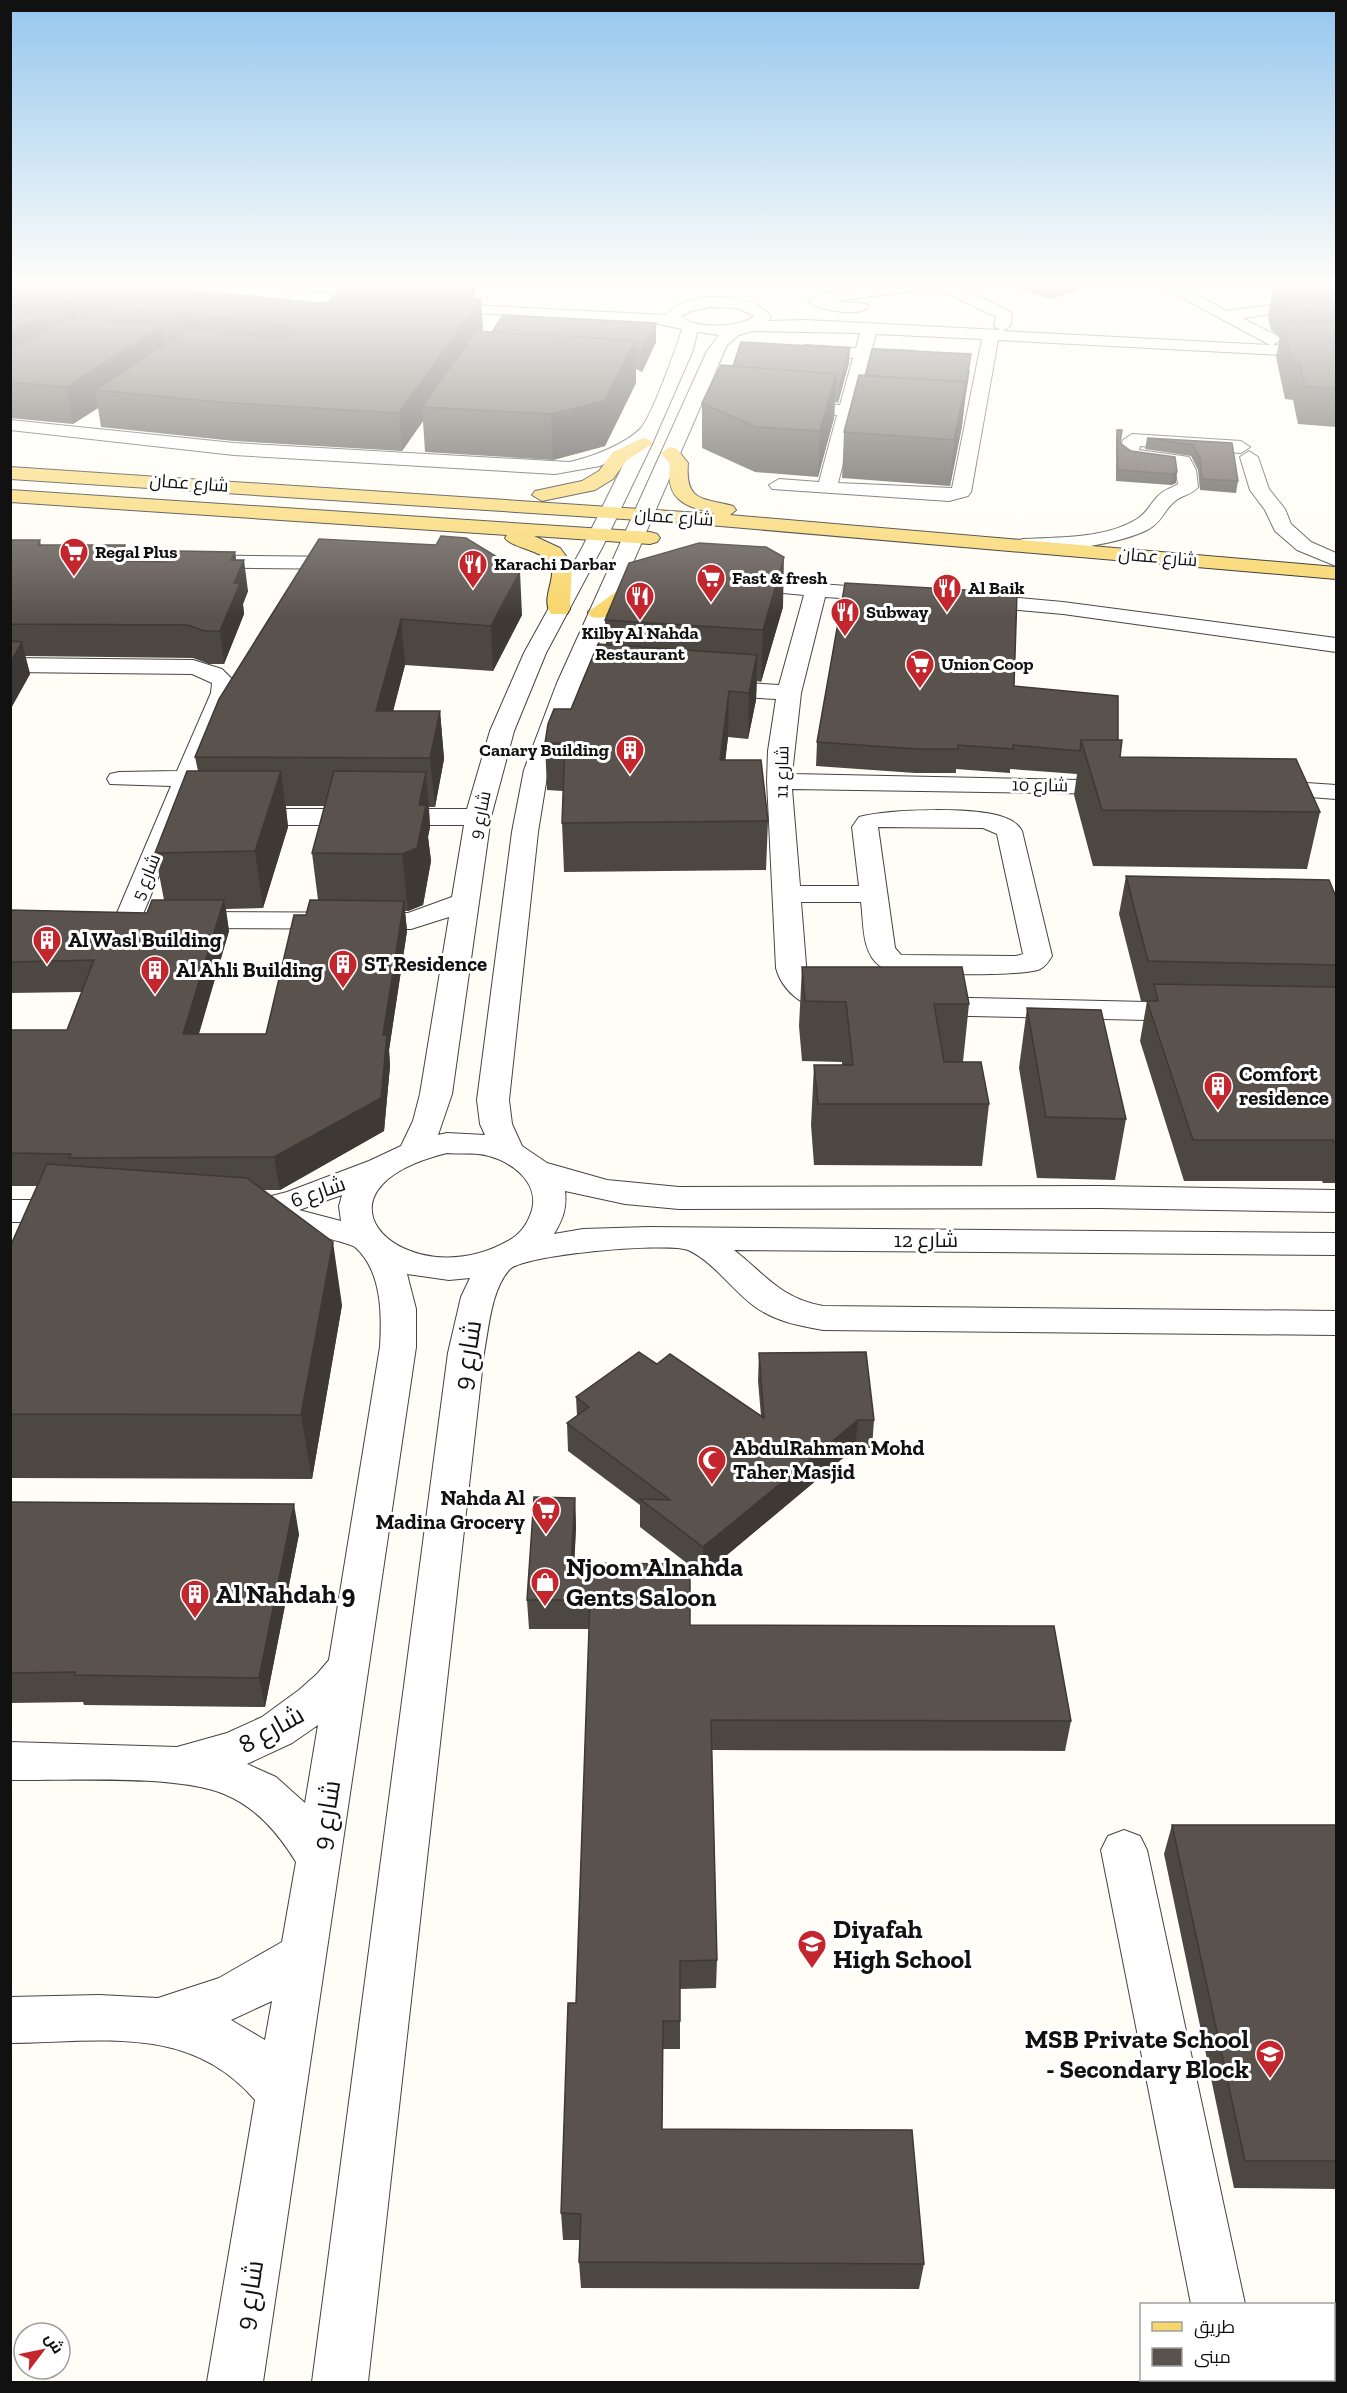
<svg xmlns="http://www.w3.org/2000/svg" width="1347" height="2393" font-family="'Zilla Slab',Cairo,serif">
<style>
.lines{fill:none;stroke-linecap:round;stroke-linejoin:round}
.minor-casing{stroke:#444;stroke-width:2}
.major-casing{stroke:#222;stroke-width:2}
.minor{fill:#fff;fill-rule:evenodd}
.major{fill:#f9d66b;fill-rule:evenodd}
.wall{fill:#4d4742;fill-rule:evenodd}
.shaded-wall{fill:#3f3936}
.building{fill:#5a524d;stroke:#3f3936;stroke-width:1.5}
.labels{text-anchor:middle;stroke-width:6;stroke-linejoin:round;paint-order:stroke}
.far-street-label{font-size:18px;fill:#111;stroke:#fff}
.far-poi-label{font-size:18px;font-weight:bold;fill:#111;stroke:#fff;text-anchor:start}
.poi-label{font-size:21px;font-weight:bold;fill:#111;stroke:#fff;text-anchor:start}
.street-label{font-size:21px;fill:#111;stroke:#fff}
.near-street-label{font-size:26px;fill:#111;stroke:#fff}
.near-poi-label{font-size:26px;font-weight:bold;fill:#111;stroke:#fff;text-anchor:start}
</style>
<rect width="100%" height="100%" fill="#fffdf5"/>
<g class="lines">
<g class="minor-casing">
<path id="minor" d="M151 282H210L375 298 383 303 375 308 158 287Z
M907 282H949L1010 312 1012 315 1010 326 1003 331 1270 345 1153 282H1173L1227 311 1336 296V306L1242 318 1278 336 1280 340 1273 345 1336 348V358L998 340 971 492 968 496 949 501 772 489 769 485 779 479 819 482 837 415 791 412 782 407 791 402 840 405 853 358 805 355 797 350 805 345 856 348 860 333 753 331 739 335 727 345 581 683 548 770 538 832 509 1100 512 1124 522 1146 547 1163 607 1180 679 1187 1100 1186 1336 1190V1212L1100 1208 679 1209 625 1204 565 1191C567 1208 563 1219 554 1234L583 1229 649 1227 1336 1233V1255L734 1250C766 1275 780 1298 823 1306L1336 1311V1335L823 1330C799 1326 774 1321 754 1306 732 1290 714 1262 688 1250 669 1242 522 1254 509 1270 491 1291 489 1327 484 1353L368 2382H312L448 1353 461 1297 470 1278 449 1280 407 1274 416 1309V1347L263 2382H207L255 2100C190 2024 101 2042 10 2043V1997L99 1995 158 1998 219 1978 282 1942 296 1862C278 1833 256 1807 224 1794 176 1774 66 1781 10 1780V1742L177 1747 227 1733 262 1717 299 1690 317 1674 329 1660 380 1347C382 1314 382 1271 355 1247 347 1241 269 1225 252 1221L243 1210 248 1202 287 1192 369 1161 401 1146 413 1121 420 1094 449 917 411 929 183 928 173 926 169 920 173 914 183 912 408 913 452 897 464 825H243L234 822 230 817 234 812 243 809H467L490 731 524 653 583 546 630 451 600 466 555 474 234 455 10 430V420L234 443 569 462C590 458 626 444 641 428 652 416 677 346 682 329L654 323 438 311 432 309 430 306 432 303 666 315C684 290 753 291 771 317L768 321 805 320 1000 330 994 326 996 317 936 288 836 301 867 304 869 307C860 317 817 311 808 301L823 293ZM711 307 738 308 754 316C740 328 694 330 681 316L691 311ZM697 332 719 335 707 351 557 683 524 770 512 832 477 1100 480 1124 485 1135 447 1133 438 1135 452 1094 491 817 514 731 546 653 603 546 652 444 693 350ZM876 334 982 339 952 488 838 483 855 417 895 419 904 414 895 409 858 406 870 359 916 361 924 356 916 351 872 349ZM447 1153C458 1154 468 1153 479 1154 505 1157 540 1179 532 1210 528 1223 521 1234 508 1241 407 1298 293 1191 447 1153ZM342 1195 339 1206 341 1221 299 1210ZM318 1725 305 1803 276 1777 247 1764 292 1743ZM272 2001 265 2040 231 2020Z
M1132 434 1241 441 1250 447 1241 453 1140 446 1139 450 1189 457 1196 470 1198 487C1192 495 1181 495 1174 502 1164 510 1163 521 1149 529 1123 543 1045 557 1016 549L1013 545 1016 541 1023 539C1059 537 1105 539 1137 519 1147 513 1150 504 1158 496 1163 490 1172 488 1178 484L1175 466C1159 464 1130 466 1120 452L1123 440Z
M1249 451 1258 457 1269 489 1285 509 1291 524 1311 542 1336 553V566L1297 550 1275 531 1265 510 1250 490 1240 457Z
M10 553 349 557 356 559 359 563 356 567 349 569 10 565Z
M739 578 888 589 896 590 899 595 896 600 888 601 825 597 801 693 792 774 1129 781 1133 786 1129 791 1120 794 792 789 800 886H859L852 827 859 817C889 809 981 806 1008 819 1014 821 1019 826 1022 831L1052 956C1049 961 1045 967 1040 969 1024 977 893 976 880 966 861 952 864 923 861 902H801L807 977C822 995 849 992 858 1005L853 1011C822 1019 784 999 776 968L767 781 768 751 776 699 712 695 704 693 700 688 704 683 712 681 779 685 804 595 732 588 728 584 732 580ZM878 827 983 828 997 834 1023 954 1016 956 901 955 895 948Z
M973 594 1063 602 1336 638V652L1063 614 965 605 962 600 965 595Z
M10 658 193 660 222 669 235 682V693L138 926 128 928 118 926 114 920 171 786 110 784 107 779 110 774 119 772 177 771 211 693 212 683 192 674 10 672Z
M1264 780 1336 785V799L1255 793 1251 788 1255 783Z
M924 997 1191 1003 1201 1006 1206 1012 1201 1018 1191 1021 924 1015 914 1012 909 1006 914 1000Z
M10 1200H72L84 1203 89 1211 84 1219 72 1222H10Z
M1124 1830 1140 1836 1147 1850 1245 2304H1191L1101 1850 1108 1836Z
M1205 2380H1261L1262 2382H1206Z"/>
</g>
<g class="major-casing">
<path id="major" d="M643 438 650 440 652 444 627 460 613 479 595 490 542 501 532 495 535 491 582 481 599 471 613 452Z
M670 447 677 449 688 463C685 501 701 498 733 506L736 510 730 515 1336 567V579L685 523 10 479V467L715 514C684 506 665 500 670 464L661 453Z
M10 490 650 532 657 534 660 538 657 542 650 544 534 536 560 548 572 564 570 609 567 614H551C540 597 558 579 550 561 538 550 511 547 505 538L507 535 10 502Z
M639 566 646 568 649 572C638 591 618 623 591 617L588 612 617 591 632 568Z"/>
</g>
<use href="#minor" class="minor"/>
<use href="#major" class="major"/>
</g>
<path class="wall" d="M10 282 318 303 475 287V299H481L483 331 656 342 642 372 636 369V383L605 446 553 460 425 452 423 421 402 451 234 441 101 427 98 408 73 424 10 418Z
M994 282H1099L1051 299Z
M1336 282V427L1298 424 1293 400 1285 399 1276 357 1280 337 1271 330 1268 317 1274 283Z
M849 363 838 403 835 402 834 418 818 477 755 472 702 448V403L733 366Z
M970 370 965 400 962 426 950 486 842 478 844 432 865 376Z
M1117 430 1120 443 1131 451 1175 457 1176 483 1171 485 1116 481V440Z
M1147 438 1232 443 1238 481 1236 493 1200 490 1198 470 1191 456 1145 449Z
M319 539 522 615 493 671 405 665 393 711H440L444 759 435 807H429L430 827 428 837 431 861 423 905 408 911H405L407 931 389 1050 390 1066 384 1131 280 1190H263L342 1305 312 1479 10 1478V1247L37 1186H10V1030H67L82 992 10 993V910L147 913 164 900 155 853 198 771 195 757ZM286 806H325L312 853 318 900 266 1034H199L229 931 226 909 263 908 288 827Z
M10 540H40L41 545 128 561 172 562 235 552 236 560 248 591 243 604 244 614 224 664H209L193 658 25 656 30 674 10 710Z
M783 607 761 682 757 681 756 700 748 739 728 737 725 760 768 821 766 870 564 872 562 823 563 791 547 790 545 743 571 709 606 644 605 620Z
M1014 686 1118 740 1120 757 1320 812 1307 869 1093 866 1074 795 1077 774 1010 769V773L956 769V773H915L816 766 817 742Z
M1126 876 1336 897V1183H1323L1322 1181H1184L1140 1041 1147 1001H1151H1141L1119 914Z
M802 967 969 1004 963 1062 989 1104 982 1166 814 1165 811 1125 814 1065H842V1062L802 1061 799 1026Z
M1027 1008 1126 1119 1115 1180 1037 1178 1019 1068Z
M759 1353 874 1420 872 1448H855L703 1575 690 1565V1625L1071 1721 1065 1751 712 1750 717 1960 716 1988 680 1989V2049H663L662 2129 924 2264 919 2289 581 2288 579 2262 580 2240H563L561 2213 576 2003 589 1629H529L527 1600 575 1498 576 1527 574 1563 688 1564 640 1527V1505L568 1451 567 1423 577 1416 576 1397 657 1364 761 1416 758 1381Z
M10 1502 299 1534 265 1707 84 1705 83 1702 10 1703Z
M1172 1825H1336V2189L1234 2188 1164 1854Z"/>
<path class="shaded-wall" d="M1053 282H1099L1051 299Z
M475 287 476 306 481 299 483 333 422 407 423 421 402 451 399 413 466 299Z
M74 300 80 334 72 337 65 302Z
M193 311 198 346 188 349 183 314Z
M43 315 50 350 10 372V333Z
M656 323V342L642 372 641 352Z
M163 326 168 362 95 390 98 408 73 424 67 387Z
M635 341 636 383 605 446 553 460 551 414Z
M850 348 849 363 838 403 839 387Z
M971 354 965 400 962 426 950 486 954 440Z
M836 374 834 418 818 477 820 431Z
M1177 472 1176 483 1171 485 1173 474Z
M125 545 131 575 117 561Z
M235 552 238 574 244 560 248 591 243 604 244 614 224 664 220 631 231 560Z
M784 557 783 607 761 682 763 630Z
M520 571 522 615 493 671 491 626Z
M401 619 405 665 381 758 376 711Z
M22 642 30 674 10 710V663Z
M757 655 756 700 748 739 749 693Z
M729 691 728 737 720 808V760Z
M440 711 444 759 435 807 430 758Z
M281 771 288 827 263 908 255 851Z
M426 772 430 827 428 837 431 861 423 905 408 911 402 854 419 805Z
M224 900 229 931 189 1066 183 1034Z
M404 901 407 931 389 1050 390 1066 384 1131 280 1190 274 1157 383 1035Z
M333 1242 342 1305 312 1479 301 1415Z
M858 1420 855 1448 703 1575V1547Z
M575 1498 576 1527 573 1593 571 1563Z
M294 1504 299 1534 265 1707 259 1678Z"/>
<path class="building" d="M10 282H116L318 303 329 302 347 282H378L475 287 466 299H481L399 413 229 403 95 390 189 329 285 339 296 331 285 325 201 316 193 311 183 314 84 304 74 300 65 302 10 298Z
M1336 282V312L1286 308 1288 304 1277 295 1274 283Z
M10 311 43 315 10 333Z
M503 315 656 323 641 352 635 349V341L492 332Z
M72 317 163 326 67 387 10 382V349Z
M1283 321 1336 324V388L1305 387 1300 363H1292Z
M476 331 635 341 604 401 551 414 422 407Z
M741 342 850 348 839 387H836V374L733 366Z
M872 349 971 354 966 385V382L865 376Z
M721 365 836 374 820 431 756 427 702 403Z
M859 375 966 382 954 440 844 432Z
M1117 430H1122L1120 443 1131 451 1175 457 1177 472 1173 474 1118 470Z
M1147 438 1232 443 1238 481 1202 479 1200 458 1193 445Z
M441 536 466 538 520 571 491 626 401 619 376 711H440L430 758 195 757 219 699 319 539 436 545Z
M10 540H40L38 545H125L117 561 172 562 177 551 235 552 231 560H244L234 583H240L220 631H204L188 625 10 624Z
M699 543 766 547 784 557 763 630 605 620 629 563Z
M845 583 1017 593 1014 686 1118 696V740H1081L1080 751 1013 745V749L958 745V749H917L817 742Z
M10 641 22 642 10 663Z
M598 644 757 655 749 693 729 691 720 760H761L768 821 562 823 565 743H545L548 724 554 709H571Z
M1081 740H1122L1120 757 1296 759 1320 812 1102 810Z
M187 771H281L255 851 155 853Z
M334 771 426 772 419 805H426L417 848 402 854 312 853Z
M1126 876 1329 880 1336 897V965L1148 961Z
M152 900H224L183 1034H266L294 915H306L310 900 404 901 383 1035H387L381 1098 274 1157 69 1158 71 1154 10 1153V1030H67L94 960 10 962V910L147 913Z
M802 967H962L969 1004H934L944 1062H981L989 1104H818L814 1065H853L846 1002 805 1001Z
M1154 984 1336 987V1142H1334L1333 1140H1193L1147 1001H1158Z
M1027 1008 1101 1010 1126 1119 1046 1117Z
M47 1164 247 1178 333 1242 301 1415 10 1414V1247Z
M639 1352 657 1364 670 1354 764 1418 759 1353 866 1352 874 1420H858L703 1547 640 1499 670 1500 567 1423 589 1407 576 1397Z
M534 1497 575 1498 571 1563 690 1564V1625L1054 1626 1071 1721 711 1720 717 1960 680 1961V2021H663L662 2129 912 2130 924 2264 579 2262 581 2214 561 2213 568 2003H576L590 1600H527Z
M10 1502 294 1504 259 1678 75 1675V1672L10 1673Z
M1172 1825H1336V2161H1245Z"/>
<linearGradient id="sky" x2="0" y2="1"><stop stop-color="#95c6ee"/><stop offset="0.46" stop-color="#fffefa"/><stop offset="1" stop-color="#fffefa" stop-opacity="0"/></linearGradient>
<rect width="1347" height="617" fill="url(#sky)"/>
<defs>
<g id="supermarket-pin" transform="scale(1.5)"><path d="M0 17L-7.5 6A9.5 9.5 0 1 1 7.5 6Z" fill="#c4262e" stroke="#fff"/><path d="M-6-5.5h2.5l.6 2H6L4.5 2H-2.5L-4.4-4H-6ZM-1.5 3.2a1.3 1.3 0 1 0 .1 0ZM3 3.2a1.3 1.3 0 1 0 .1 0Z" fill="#fff"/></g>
<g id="restaurant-pin" transform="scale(1.5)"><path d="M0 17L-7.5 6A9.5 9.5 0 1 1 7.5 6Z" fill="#c4262e" stroke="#fff"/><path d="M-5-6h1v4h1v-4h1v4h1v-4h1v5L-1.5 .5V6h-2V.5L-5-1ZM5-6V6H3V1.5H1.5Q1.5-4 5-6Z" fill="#fff"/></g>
<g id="building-pin" transform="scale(1.5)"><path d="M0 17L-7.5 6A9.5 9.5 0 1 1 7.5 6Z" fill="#c4262e" stroke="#fff"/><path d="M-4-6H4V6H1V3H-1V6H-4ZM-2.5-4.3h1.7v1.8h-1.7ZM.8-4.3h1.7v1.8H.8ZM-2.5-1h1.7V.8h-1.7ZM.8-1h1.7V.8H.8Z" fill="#fff"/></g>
<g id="mosque-pin" transform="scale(1.5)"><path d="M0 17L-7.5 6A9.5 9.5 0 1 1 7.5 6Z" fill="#c4262e" stroke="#fff"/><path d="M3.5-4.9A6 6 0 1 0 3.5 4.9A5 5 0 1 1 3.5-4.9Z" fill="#fff"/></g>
<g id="shop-pin" transform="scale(1.5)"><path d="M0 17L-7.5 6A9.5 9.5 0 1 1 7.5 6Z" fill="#c4262e" stroke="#fff"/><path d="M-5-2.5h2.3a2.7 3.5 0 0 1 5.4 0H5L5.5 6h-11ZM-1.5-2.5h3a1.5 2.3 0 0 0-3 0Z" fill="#fff"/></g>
<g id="school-pin" transform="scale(1.5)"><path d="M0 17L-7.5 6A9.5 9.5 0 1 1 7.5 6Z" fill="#c4262e" stroke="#fff"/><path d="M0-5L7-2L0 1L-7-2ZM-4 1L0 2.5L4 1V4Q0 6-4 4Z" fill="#fff"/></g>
</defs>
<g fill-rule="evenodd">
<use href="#supermarket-pin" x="74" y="552"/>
<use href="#restaurant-pin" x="473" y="564"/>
<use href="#supermarket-pin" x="711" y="578"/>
<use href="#restaurant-pin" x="947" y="588"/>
<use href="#restaurant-pin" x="640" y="596"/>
<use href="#restaurant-pin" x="845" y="612"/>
<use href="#supermarket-pin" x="920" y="664"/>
<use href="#building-pin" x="630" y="750"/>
<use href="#building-pin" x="47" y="940"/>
<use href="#building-pin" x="343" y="964"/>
<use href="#building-pin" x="155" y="970"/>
<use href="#building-pin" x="1218" y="1086"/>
<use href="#mosque-pin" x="712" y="1460"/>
<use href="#supermarket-pin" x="546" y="1510"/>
<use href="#shop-pin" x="545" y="1582"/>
<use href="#building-pin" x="195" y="1594"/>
<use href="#school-pin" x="812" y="1944"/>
<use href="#school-pin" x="1270" y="2054"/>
</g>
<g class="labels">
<g class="far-street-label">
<text transform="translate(189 483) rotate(4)" y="6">شارع عمان</text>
<text transform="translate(674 517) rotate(4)" y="6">شارع عمان</text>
<text transform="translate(1158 557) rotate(5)" y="6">شارع عمان</text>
<text transform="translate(782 772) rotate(-89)" y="6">شارع 11</text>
<text transform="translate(1040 785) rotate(1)" y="6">شارع 10</text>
<text transform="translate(480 815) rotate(-78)" y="6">شارع 9</text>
<text transform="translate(146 877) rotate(-68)" y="6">شارع 5</text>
</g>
<g class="far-poi-label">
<text x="95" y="558">Regal Plus</text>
<text x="494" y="570">Karachi Darbar</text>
<text x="732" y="584">Fast &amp; fresh</text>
<text x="968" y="594">Al Baik</text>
<text x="866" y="618">Subway</text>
<text x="640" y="639" text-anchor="middle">Kilby Al Nahda<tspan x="640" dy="21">Restaurant</tspan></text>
<text x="941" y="670">Union Coop</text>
<text x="609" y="756" text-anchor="end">Canary Building</text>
</g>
<g class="poi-label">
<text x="68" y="947">Al Wasl Building</text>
<text x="364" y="971">ST Residence</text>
<text x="176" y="977">Al Ahli Building</text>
<text x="1239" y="1081">Comfort<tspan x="1239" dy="24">residence</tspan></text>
<text x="733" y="1455">AbdulRahman Mohd<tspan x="733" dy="24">Taher Masjid</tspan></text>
<text x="525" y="1505" text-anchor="end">Nahda Al<tspan x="525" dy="24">Madina Grocery</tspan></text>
</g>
<g class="street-label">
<text transform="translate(318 1192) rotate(-19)" y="7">شارع 6</text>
<text x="926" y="1247">شارع 12</text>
</g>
<g class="near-street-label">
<text transform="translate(467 1355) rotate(-81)" y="9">شارع 9</text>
<text transform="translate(271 1729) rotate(-29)" y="9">شارع 8</text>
<text transform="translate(326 1815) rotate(-81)" y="9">شارع 9</text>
<text transform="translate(249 2295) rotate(-81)" y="9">شارع 9</text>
</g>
<g class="near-poi-label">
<text x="566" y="1576">Njoom Alnahda<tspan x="566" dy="30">Gents Saloon</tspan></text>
<text x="216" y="1603">Al Nahdah 9</text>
<text x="833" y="1938">Diyafah<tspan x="833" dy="30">High School</tspan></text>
<text x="1249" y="2048" text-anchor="end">MSB Private School<tspan x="1249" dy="30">- Secondary Block</tspan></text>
</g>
</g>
<rect width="1347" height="2393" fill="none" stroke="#111111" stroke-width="24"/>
<rect x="1140" y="2303" width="195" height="78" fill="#ffffff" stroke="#a0a0a0" stroke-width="1.5"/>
<rect x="1152" y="2322" width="30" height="9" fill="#f9d66b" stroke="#a0a0a0" stroke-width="1.5"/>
<text x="1194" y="2333" font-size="18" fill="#111111">طريق</text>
<rect x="1152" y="2348" width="30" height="18" fill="#5a524d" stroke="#a0a0a0" stroke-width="1.5"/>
<text x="1194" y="2363" font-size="18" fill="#111111">مبنى</text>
<g transform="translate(42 2351) rotate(58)"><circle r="28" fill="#ffffff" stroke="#a0a0a0" stroke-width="1.5"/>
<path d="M0-4.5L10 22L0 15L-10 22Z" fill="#c4262e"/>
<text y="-9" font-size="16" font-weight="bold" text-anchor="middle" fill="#111111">ش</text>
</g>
</svg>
